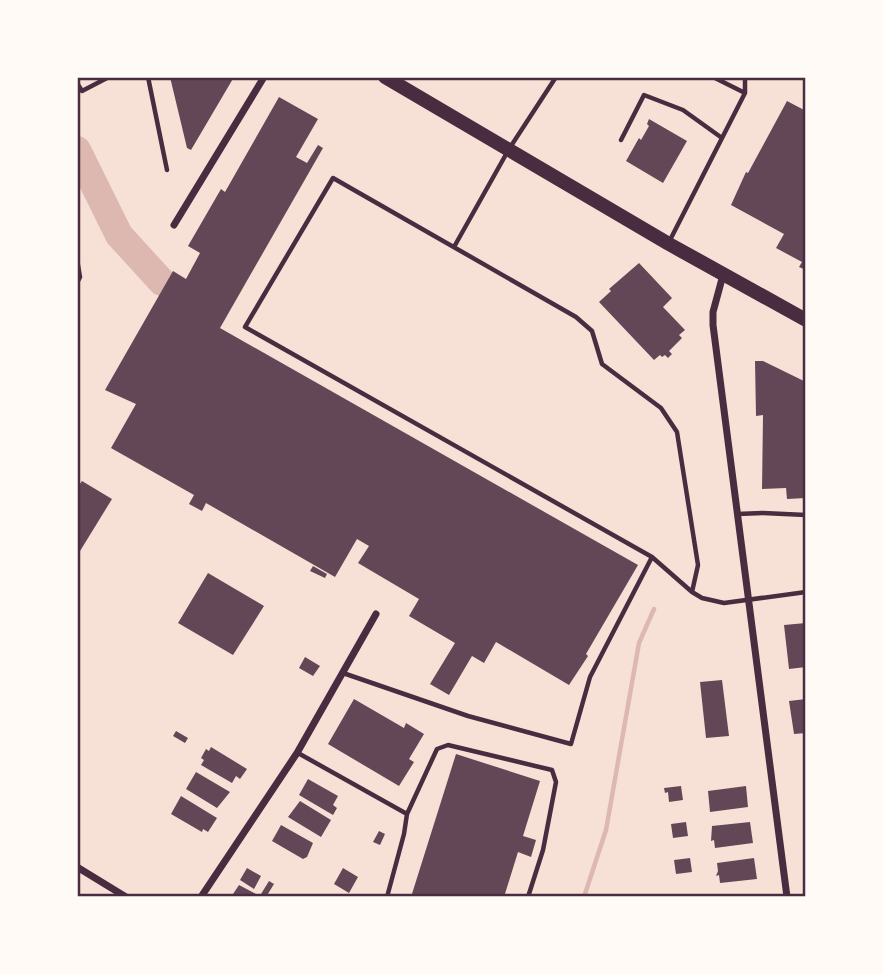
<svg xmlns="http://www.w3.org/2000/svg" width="883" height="974" font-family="Rubik,sans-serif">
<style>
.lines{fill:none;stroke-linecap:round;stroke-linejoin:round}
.stream{stroke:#dcb8b0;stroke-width:4.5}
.river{stroke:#dcb8b0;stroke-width:28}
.building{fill:#644757}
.service{stroke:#4a2c40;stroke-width:4.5}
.minor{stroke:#4a2c40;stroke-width:7}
.primary{stroke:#4a2c40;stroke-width:14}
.neatline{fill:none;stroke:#4a2c40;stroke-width:2.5}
</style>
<rect width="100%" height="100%" fill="#f7e1d7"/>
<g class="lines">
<path class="stream" d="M584 897 606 830 639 643 654 609"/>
<path class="river" d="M77 150 119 235 162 282"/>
</g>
<path class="building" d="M170 77H234L191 150 187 148Z
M279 97 318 119 296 157 307 163 318 145 323 148 220 328 638 565 586 654 588 656 569 685 496 642 484 663 472 656 449 695 430 684 455 643 409 616 419 599 358 563 369 546 357 539 335 577 206 503 202 511 189 504 194 495 111 448 136 404 105 390 173 271 186 279 200 253 188 246 221 189 225 192Z
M787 101 806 111V270L799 267 802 262 776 248 784 234 731 205 746 172 748 173Z
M649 119 687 141 663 183 626 161 639 138 641 140 649 126 647 124Z
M639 263 672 298 663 307 685 330 679 335 682 338 669 351 672 354 668 358 665 355 662 357 660 355 654 360 599 302 611 291 609 289Z
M755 361H763L806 382V498L787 499 786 488 762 489 763 415 756 416Z
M82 481 112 499 77 556V488Z
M313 566 327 574 325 578 310 571Z
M208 573 264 606 233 655 178 623Z
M806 623V667L789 669 784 625Z
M305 657 320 666 313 676 299 668Z
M722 680 729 736 706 738 700 682Z
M354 699 404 728 406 723 424 734 409 759 414 762 399 786 328 744Z
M806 699V733L794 734 789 701Z
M176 731 188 738 185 743 173 736Z
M211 747 247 769 240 779 236 776 232 783 201 765 204 760 201 758 206 749 209 751Z
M456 754 540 781 523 836 536 840 531 857 518 852 504 897H411Z
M196 772 230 792 217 808 186 789Z
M308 779 338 796 333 805 337 808 333 815 299 795Z
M681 786 683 800 669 802 668 792 665 793 664 788Z
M746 786 748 807 710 812 708 791Z
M181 796 217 818 208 832 203 829 202 832 171 814Z
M300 801 331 820 321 837 288 817Z
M686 822 688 836 673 838 671 824Z
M750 822 753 843 715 848 714 840 711 841 712 826Z
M281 825 313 843 307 857 303 859 272 841Z
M379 831 385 834 380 845 373 842Z
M690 858 692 872 676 874 674 860Z
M754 858 757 879 720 883 719 875 716 876 718 871 717 863Z
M247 868 261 876 254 889 240 880Z
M343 868 358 877 349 893 334 884Z
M269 881 274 884 266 897 261 894Z
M239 885 256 894 254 897H231Z"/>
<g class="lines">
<path class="service" d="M148 77 167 170
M713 77 745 93V77
M77 83 82 91 109 77
M621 140 644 95 683 110 722 138
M333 178 576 317 592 331 602 364 661 408 677 432 698 565 692 592 652 557 245 327Z
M669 242 745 93
M454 247 509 149 556 77
M77 259 80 277 77 283
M737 514 763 513 806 515
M692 592 702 598 724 603 806 592
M343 673 468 716 571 744 590 677 652 557
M298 753 407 814 404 834 387 897
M407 814 437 749 448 745 552 770 556 782 543 850 528 897"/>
<path class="minor" d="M174 225 264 77
M723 275 713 312V325L787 897
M77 867 126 897
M201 897 297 753 376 614"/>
<path class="primary" d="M385 77 669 244 806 320"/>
</g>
<rect width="883" height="974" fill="none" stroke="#fffaf5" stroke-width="158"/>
<rect x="79" y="79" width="725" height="816" class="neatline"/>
</svg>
